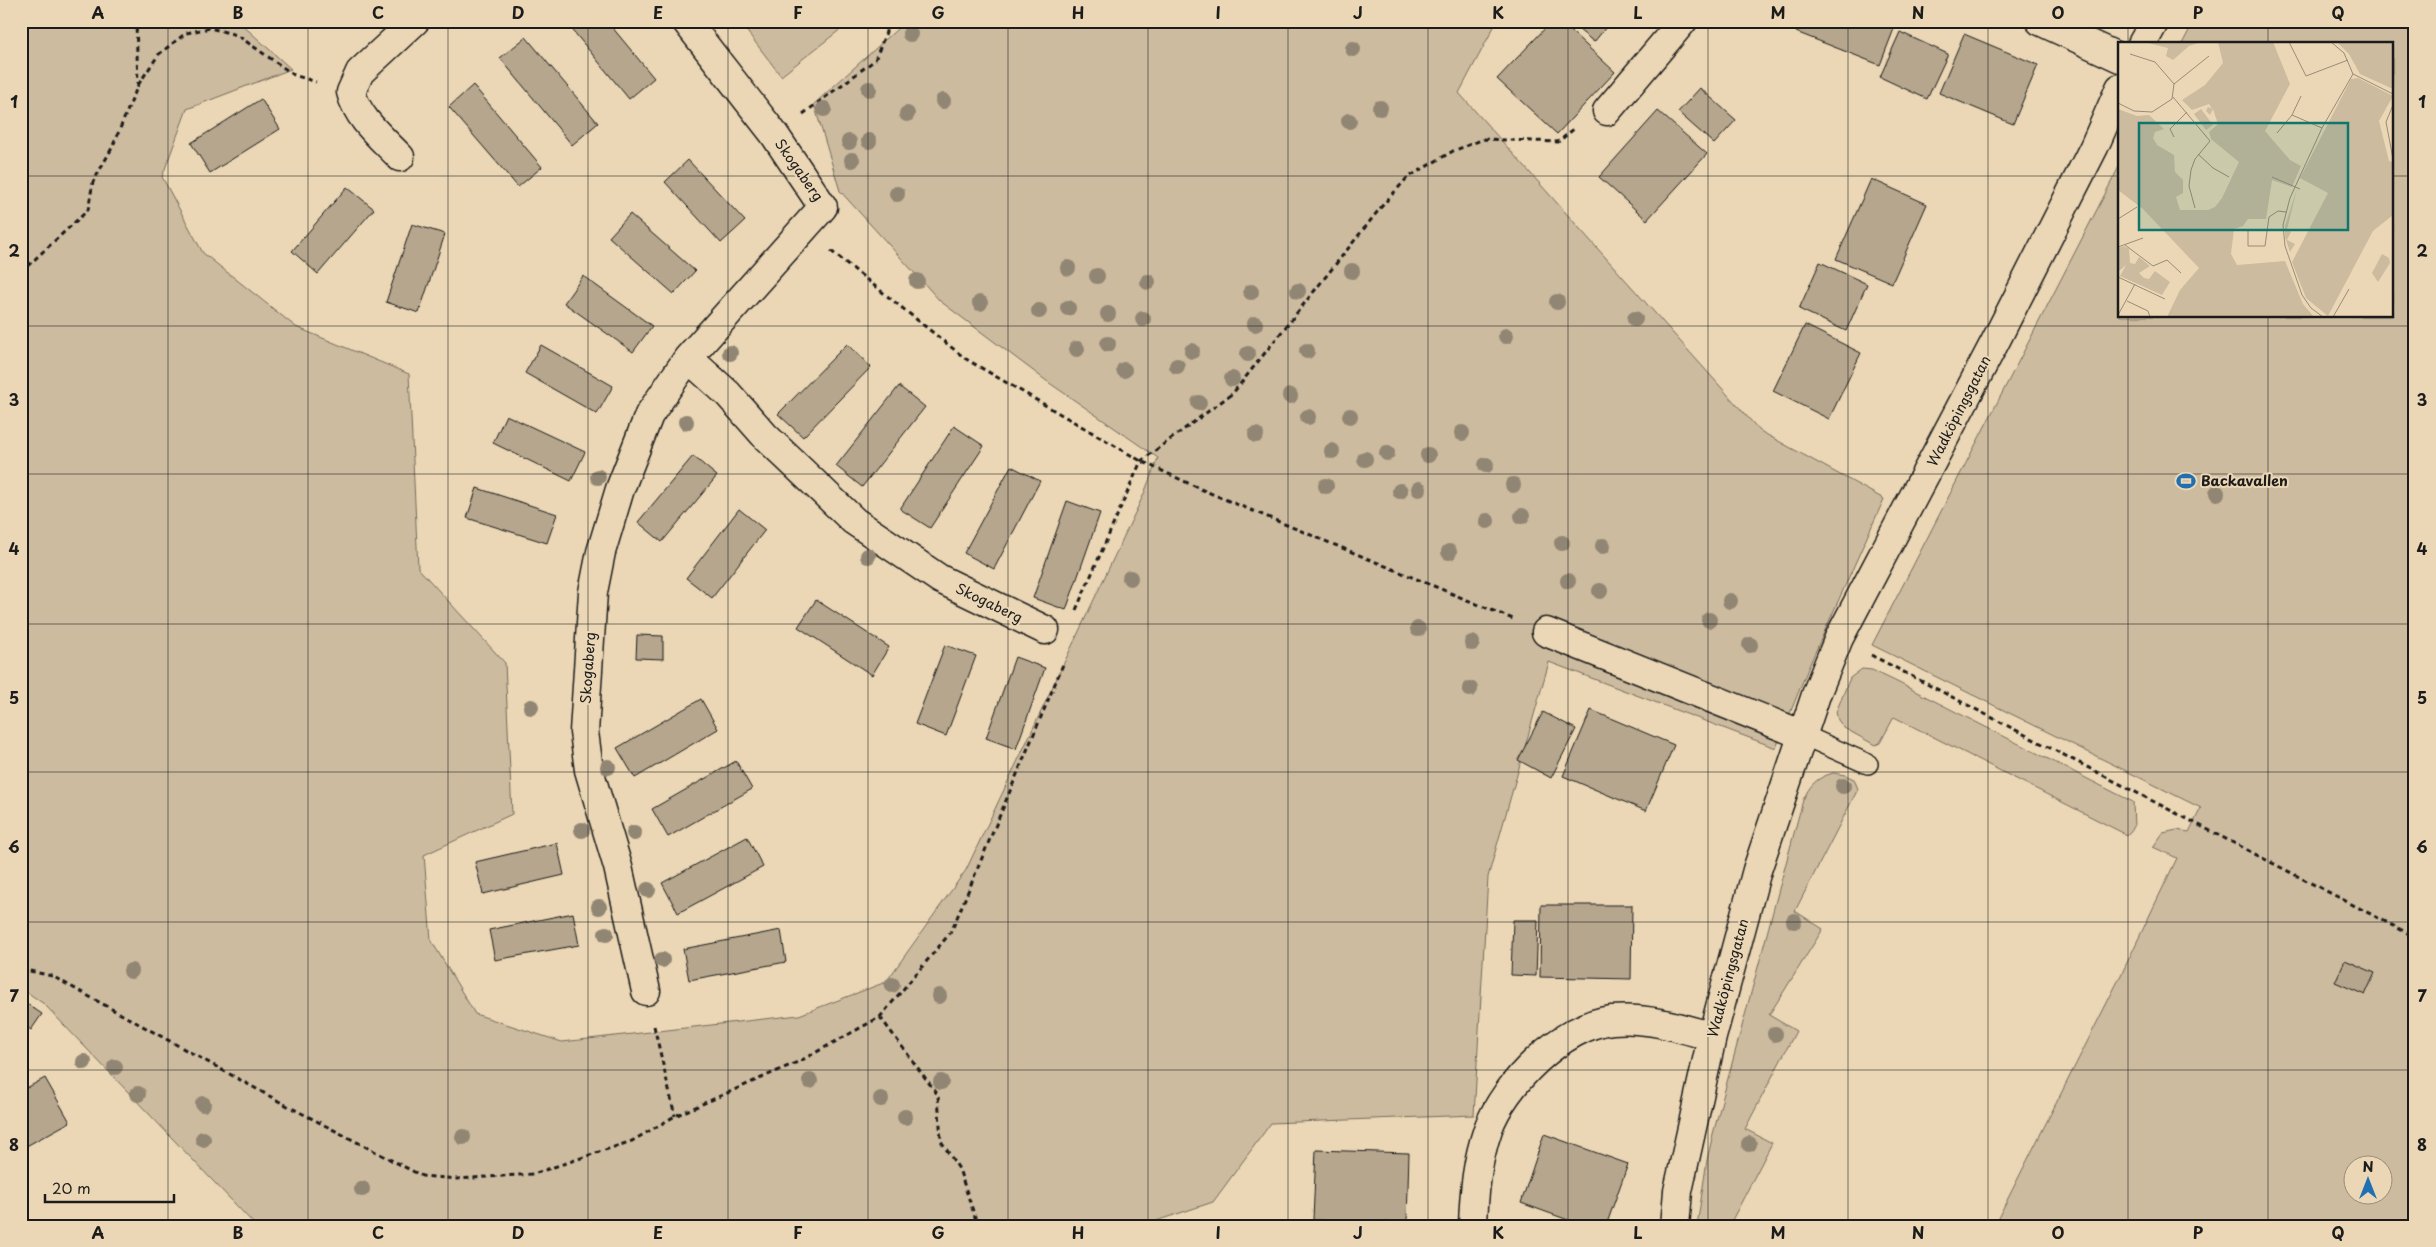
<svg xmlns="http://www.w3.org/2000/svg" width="2436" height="1247" font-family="'Playpen Sans',sans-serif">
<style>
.green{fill:#cdbb9f;stroke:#746c5e;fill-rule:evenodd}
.building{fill:#b5a68d;stroke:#1c1c1c}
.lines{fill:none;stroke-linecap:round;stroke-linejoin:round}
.lane-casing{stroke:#1c1c1c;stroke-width:22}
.street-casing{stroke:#1c1c1c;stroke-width:31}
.path{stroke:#1c1c1c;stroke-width:3;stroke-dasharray:5 4;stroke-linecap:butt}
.lane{stroke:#ebd7b5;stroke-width:19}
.street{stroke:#ebd7b5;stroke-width:28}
.tree{fill:#918673}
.grid{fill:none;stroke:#1c1c1c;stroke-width:1;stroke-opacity:0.55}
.labels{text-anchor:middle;stroke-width:4;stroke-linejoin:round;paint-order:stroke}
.street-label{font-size:14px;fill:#1c1c1c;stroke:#ebd7b5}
.poi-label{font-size:14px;font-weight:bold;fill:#1c1c1c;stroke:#ebd7b5;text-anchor:start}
.inset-road{fill:none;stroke:#988c78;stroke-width:1}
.view{fill:#0f766e;fill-opacity:0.15;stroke:#0f766e;stroke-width:2.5}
.inset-edge{fill:none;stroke:#1c1c1c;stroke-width:2.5}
.neatline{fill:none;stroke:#1c1c1c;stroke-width:2}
.grid-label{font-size:16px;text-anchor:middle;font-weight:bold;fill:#1c1c1c}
</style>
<rect width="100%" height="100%" fill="#ebd7b5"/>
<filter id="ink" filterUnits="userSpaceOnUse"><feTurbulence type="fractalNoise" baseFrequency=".02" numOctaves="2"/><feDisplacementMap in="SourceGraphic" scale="10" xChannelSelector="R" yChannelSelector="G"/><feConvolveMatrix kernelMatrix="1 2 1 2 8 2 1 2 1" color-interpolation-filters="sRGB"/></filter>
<g filter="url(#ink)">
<path class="green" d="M21 21H238L291 69 187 109 162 177 203 253 296 327 409 374 418 568 505 663 512 814 424 855 431 940 475 1014 562 1042 799 1015 886 982 966 870 1143 496 1158 458 1048 382 940 301 840 191 814 104 906 21H1497L1459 93 1760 431 1884 499 1809 666 1776 748 1549 662 1488 877 1474 1115 1271 1123 1213 1202 1141 1226H256L44 1004 21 988Z
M739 21H851L781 76Z
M2194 21H2415V1226H1994L2123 971 2177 858 2153 847 2163 833 2177 830 2189 832 2201 808 1872 645 2120 165V316H2392V44H2182ZM2354 1164H2384V1194H2354Z
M1862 669 1872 670 1899 683 2133 802 2134 827 2127 835 1894 717 1880 743 1875 745 1844 728 1838 720 1836 712 1850 678Z
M1833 773 1845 775 1854 779 1858 789 1795 911 1823 929 1769 1015 1796 1031 1745 1129 1772 1143 1729 1226H1697L1707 1160 1713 1134 1803 800C1810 785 1816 778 1833 773Z"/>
<path class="building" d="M565 21H607L654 78 629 99Z
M1552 21H1560L1615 72 1557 134 1497 79Z
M1568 21H1611L1594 42Z
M1800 21H1897L1880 65 1796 32Z
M1900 32 1948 54 1927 99 1880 77Z
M1964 34 2038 65 2013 124 1939 93Z
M526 37 598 123 572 145 500 58Z
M473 85 542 167 518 187 449 107Z
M1700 88 1736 120 1714 144 1678 112Z
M261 99 280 129 210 173 191 143Z
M1658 111 1707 154 1647 220 1599 177Z
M688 160 745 221 721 243 665 182Z
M1871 179 1927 204 1892 283 1836 259Z
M347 187 374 209 318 274 292 251Z
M630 214 695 271 674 294 609 237Z
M412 224 445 234 419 313 386 302Z
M1820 262 1867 284 1846 331 1799 309Z
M583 276 652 326 633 352 564 303Z
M1805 325 1861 353 1829 419 1773 391Z
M847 344 871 367 803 437 778 414Z
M541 345 613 386 597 414 525 373Z
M899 386 925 407 862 487 836 466Z
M506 415 585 452 571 481 493 443Z
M954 426 984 446 930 528 900 509Z
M693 456 717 476 662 542 638 522Z
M1011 466 1040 481 994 569 964 553Z
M477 488 557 514 547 543 467 518Z
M1067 501 1100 513 1066 610 1033 598Z
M739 509 765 530 712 598 686 578Z
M816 600 889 647 872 675 798 627Z
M637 635 663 636V659L636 658Z
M945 645 976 656 946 736 915 724Z
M1015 657 1045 668 1016 749 986 738Z
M701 699 718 729 635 778 617 748Z
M1591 710 1674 745 1646 811 1563 776Z
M1543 712 1576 729 1551 778 1518 760Z
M736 761 752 789 668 837 652 809Z
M747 837 763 867 678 913 662 883Z
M557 843 564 875 483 894 475 862Z
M1541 905H1632L1631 979 1540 977Z
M573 913 579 945 495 960 489 930Z
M1513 920H1538L1536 976 1511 975Z
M781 930 786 962 689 980 683 949Z
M2345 960 2375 973 2365 995 2335 982Z
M21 1000 42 1014 31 1030 21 1023Z
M45 1078 70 1122 21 1149V1091Z
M1544 1134 1628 1164 1606 1226H1585L1521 1203Z
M1316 1150 1409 1153 1407 1223 1313 1220Z"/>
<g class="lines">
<g class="lane-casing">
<path id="lane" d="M1803 735 1868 764"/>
</g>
<g class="street-casing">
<path id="street" d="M2040 21 2120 58
M2142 44 2155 21
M1607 111 1683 21
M400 157C382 138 357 118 351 92L360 72 415 21
M688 358 728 394 766 437 854 521 940 579 1045 630
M1546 632 1803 735
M646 991 618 867 589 770 584 732 593 592 601 552 620 489 649 415 688 358 823 207 774 134 686 21
M1473 1226C1474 1192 1477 1161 1488 1129 1504 1084 1563 1025 1612 1020 1647 1017 1679 1027 1712 1037
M1675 1226 1678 1191 1712 1037 1757 870 1817 692 1839 638 1995 342 2094 147 2120 88"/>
</g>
<path class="path" d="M138 85 159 54 186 33 210 28 237 35 294 75 316 82
M803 114 875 60 886 32 885 21
M831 251 966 359 1141 461 1205 491 1513 619
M21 272 88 210 93 182 112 148 138 85 136 21
M1076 610 1141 461 1233 393 1382 206 1407 178 1453 151 1484 139 1558 142 1575 128
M1871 655 2415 937
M21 969 52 976 282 1103 422 1176 457 1179 533 1174 632 1141 675 1116 802 1060 880 1017 951 932 1064 662
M880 1017 938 1095 941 1141 959 1169 978 1226
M654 1026 675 1116"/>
<use href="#lane" class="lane"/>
<use href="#street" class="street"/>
</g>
<g class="tree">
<circle cx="910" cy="34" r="8"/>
<circle cx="1353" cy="49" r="8"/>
<circle cx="869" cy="89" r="8"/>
<circle cx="943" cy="101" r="8"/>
<circle cx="1380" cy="108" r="8"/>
<circle cx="824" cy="109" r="8"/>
<circle cx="907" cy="114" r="8"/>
<circle cx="1349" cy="121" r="8"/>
<circle cx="869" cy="141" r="8"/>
<circle cx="849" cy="142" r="8"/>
<circle cx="852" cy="160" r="8"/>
<circle cx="897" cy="194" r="8"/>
<circle cx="1068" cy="268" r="8"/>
<circle cx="1352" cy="271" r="8"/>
<circle cx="1097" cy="276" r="8"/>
<circle cx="917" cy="281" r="8"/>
<circle cx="1148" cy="282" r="8"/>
<circle cx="1298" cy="291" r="8"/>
<circle cx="1251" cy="292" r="8"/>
<circle cx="1557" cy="302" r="8"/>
<circle cx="980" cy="303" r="8"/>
<circle cx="1068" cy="308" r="8"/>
<circle cx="1039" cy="311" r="8"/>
<circle cx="1108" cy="314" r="8"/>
<circle cx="1143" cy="319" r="8"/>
<circle cx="1635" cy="319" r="8"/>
<circle cx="1255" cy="324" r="8"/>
<circle cx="1506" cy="336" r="8"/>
<circle cx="1108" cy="344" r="8"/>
<circle cx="1077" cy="349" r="8"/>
<circle cx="1192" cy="351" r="8"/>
<circle cx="1307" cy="351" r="8"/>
<circle cx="730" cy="353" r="8"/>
<circle cx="1248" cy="354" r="8"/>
<circle cx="1177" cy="366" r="8"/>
<circle cx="1124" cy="370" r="8"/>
<circle cx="1232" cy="379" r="8"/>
<circle cx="1290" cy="396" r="8"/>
<circle cx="1199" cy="403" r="8"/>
<circle cx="1350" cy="416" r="8"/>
<circle cx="1308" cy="417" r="8"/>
<circle cx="686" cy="422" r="8"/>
<circle cx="1462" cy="433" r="8"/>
<circle cx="1256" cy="435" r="8"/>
<circle cx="1332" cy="451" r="8"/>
<circle cx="1387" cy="453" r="8"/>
<circle cx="1428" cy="455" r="8"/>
<circle cx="1365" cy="459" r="8"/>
<circle cx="1486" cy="465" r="8"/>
<circle cx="598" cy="477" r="8"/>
<circle cx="1513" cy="485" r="8"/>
<circle cx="1326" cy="486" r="8"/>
<circle cx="1419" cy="489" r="8"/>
<circle cx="1400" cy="491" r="8"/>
<circle cx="2217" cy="493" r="8"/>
<circle cx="1522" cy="516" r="8"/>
<circle cx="1487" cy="521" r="8"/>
<circle cx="1562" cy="543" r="8"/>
<circle cx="1603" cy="546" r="8"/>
<circle cx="1449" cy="552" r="8"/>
<circle cx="868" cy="556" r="8"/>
<circle cx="1130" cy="578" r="8"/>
<circle cx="1568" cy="581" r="8"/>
<circle cx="1600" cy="591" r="8"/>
<circle cx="1730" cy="601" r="8"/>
<circle cx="1709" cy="620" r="8"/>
<circle cx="1418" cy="629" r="8"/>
<circle cx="1472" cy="643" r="8"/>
<circle cx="1750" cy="645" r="8"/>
<circle cx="1470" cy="689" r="8"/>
<circle cx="531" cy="707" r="8"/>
<circle cx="608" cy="767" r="8"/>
<circle cx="1843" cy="786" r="8"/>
<circle cx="582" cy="830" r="8"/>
<circle cx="634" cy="833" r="8"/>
<circle cx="648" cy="890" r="8"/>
<circle cx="599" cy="907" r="8"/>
<circle cx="1794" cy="921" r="8"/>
<circle cx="606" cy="934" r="8"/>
<circle cx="662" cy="960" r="8"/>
<circle cx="131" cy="971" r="8"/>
<circle cx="892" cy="985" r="8"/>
<circle cx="939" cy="996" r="8"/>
<circle cx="1775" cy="1034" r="8"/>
<circle cx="84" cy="1062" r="8"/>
<circle cx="115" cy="1067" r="8"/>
<circle cx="810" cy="1081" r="8"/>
<circle cx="941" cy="1082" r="8"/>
<circle cx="138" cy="1094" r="8"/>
<circle cx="881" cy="1099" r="8"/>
<circle cx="203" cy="1104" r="8"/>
<circle cx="905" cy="1117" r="8"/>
<circle cx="463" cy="1137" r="8"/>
<circle cx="203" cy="1139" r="8"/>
<circle cx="1749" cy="1144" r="8"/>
<circle cx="362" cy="1189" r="8"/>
</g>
</g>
<path class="grid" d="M168 21V1226M308 21V1226M448 21V1226M588 21V1226M728 21V1226M868 21V1226M1008 21V1226M1148 21V1226M1288 21V1226M1428 21V1226M1568 21V1226M1708 21V1226M1848 21V1226M1988 21V1226M2128 21V44M2268 21V44M21 176H2120M2392 176H2415M2128 316V1226M2268 316V1226M21 326H2415M21 474H2415M21 624H2415M21 772H2415M21 922H2415M21 1070H2415"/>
<defs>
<g id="stadium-bare" transform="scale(1.5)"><path d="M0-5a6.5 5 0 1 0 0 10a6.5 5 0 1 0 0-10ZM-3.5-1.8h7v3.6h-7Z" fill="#1f6fb2" stroke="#ebd7b5" stroke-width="2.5" paint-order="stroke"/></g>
</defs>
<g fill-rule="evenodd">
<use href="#stadium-bare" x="2186" y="481"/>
</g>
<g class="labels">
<g class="street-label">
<text transform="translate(799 170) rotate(55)" y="5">Skogaberg</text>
<text transform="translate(1959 411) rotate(-63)" y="5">Wadköpingsgatan</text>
<text transform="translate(989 603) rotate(26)" y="5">Skogaberg</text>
<text transform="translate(588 668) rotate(-86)" y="5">Skogaberg</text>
<text transform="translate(1728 978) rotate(-75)" y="5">Wadköpingsgatan</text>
</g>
<g class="poi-label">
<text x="2201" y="486">Backavallen</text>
</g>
</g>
<g transform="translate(2118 42)">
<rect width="275" height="275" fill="#ebd7b5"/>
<path d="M26 0H83L71 4 55 18 48 14 50 6ZM100 0H155L172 42 147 89 172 118 183 124 174 145 154 138 148 177H130L125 184 116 187 113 212 119 223 167 219 185 262 196 275H49L62 248 81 226 25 167 0 148V67L19 74 31 73 46 87 37 90 35 96 39 103 56 113 57 130 65 138V151L58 155 62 168H90L97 165 104 156 121 120 93 97 91 90 100 82 95 67 92 73 88 69 90 65 94 67 91 62 74 68 64 58 87 43 105 21ZM219 0H275V47L242 32 231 12ZM240 36 275 54 261 79 271 119 275 120V173L255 189 210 274 188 256 174 220 210 151 182 136 233 37ZM83 67 95 83 88 88 76 72ZM179 147 169 187 173 190 169 198 177 202 172 210 167 195V184ZM6 204 11 207 12 221 17 222 21 215 32 224 21 231 26 236 31 237 37 229 52 240 44 253 2 234 8 223 0 230V206ZM264 212 271 216 272 221 260 240 254 231Z" fill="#cdbb9f"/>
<path class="inset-road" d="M171 0 188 34 230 18M213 0 226 11 235 32M12 12 37 20 56 42 91 14M55 55 92 99 77 117 73 128 71 144 77 166M0 61 16 69 34 70 54 57 56 42M275 63 268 80 275 117M174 73 204 86M159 91 174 73 183 54M56 95 52 87 69 70M80 112 95 126 111 135M154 135 182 147M0 177 19 165M130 188V204H147L151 175 160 169 168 170M7 203 35 224 49 218 63 231M0 205 25 196M0 235 47 257M9 259 30 269 32 275M0 273 17 242M205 275 193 266 184 253 167 204 165 183 172 156 204 86 235 32 275 52M215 275 231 247"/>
<path class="view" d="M21 81H230V188H21Z"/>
<rect width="275" height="275" class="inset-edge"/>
</g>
<rect width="2436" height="1247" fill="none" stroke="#ebd7b5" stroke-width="55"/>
<g transform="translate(2368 1180)"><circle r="24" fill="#ebd7b5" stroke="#988c78"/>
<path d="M0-4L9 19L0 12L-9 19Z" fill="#1f6fb2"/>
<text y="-8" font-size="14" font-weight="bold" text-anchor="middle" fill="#1c1c1c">N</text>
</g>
<path d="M45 1194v8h129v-8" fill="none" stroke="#1c1c1c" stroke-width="2.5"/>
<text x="52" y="1194" font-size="15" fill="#1c1c1c" stroke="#ebd7b5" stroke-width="4" paint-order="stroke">20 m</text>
<rect x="28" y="28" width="2380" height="1192" class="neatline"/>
<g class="grid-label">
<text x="98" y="19">A</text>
<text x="238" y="19">B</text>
<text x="378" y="19">C</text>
<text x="518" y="19">D</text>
<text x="658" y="19">E</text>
<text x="798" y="19">F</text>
<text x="938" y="19">G</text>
<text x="1078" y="19">H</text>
<text x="1218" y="19">I</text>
<text x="1358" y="19">J</text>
<text x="1498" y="19">K</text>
<text x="1638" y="19">L</text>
<text x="1778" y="19">M</text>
<text x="1918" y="19">N</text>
<text x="2058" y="19">O</text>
<text x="2198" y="19">P</text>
<text x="2338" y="19">Q</text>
<text x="14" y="108">1</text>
<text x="2422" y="108">1</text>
<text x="14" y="257">2</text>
<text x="2422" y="257">2</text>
<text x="14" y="406">3</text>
<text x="2422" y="406">3</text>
<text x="14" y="555">4</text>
<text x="2422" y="555">4</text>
<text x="14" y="704">5</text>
<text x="2422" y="704">5</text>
<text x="14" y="853">6</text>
<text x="2422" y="853">6</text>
<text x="14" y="1002">7</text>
<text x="2422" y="1002">7</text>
<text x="14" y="1151">8</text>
<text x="2422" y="1151">8</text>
<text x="98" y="1239">A</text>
<text x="238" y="1239">B</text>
<text x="378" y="1239">C</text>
<text x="518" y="1239">D</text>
<text x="658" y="1239">E</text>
<text x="798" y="1239">F</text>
<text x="938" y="1239">G</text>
<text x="1078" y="1239">H</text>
<text x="1218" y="1239">I</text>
<text x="1358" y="1239">J</text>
<text x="1498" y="1239">K</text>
<text x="1638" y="1239">L</text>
<text x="1778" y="1239">M</text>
<text x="1918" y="1239">N</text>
<text x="2058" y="1239">O</text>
<text x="2198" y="1239">P</text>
<text x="2338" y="1239">Q</text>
</g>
</svg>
